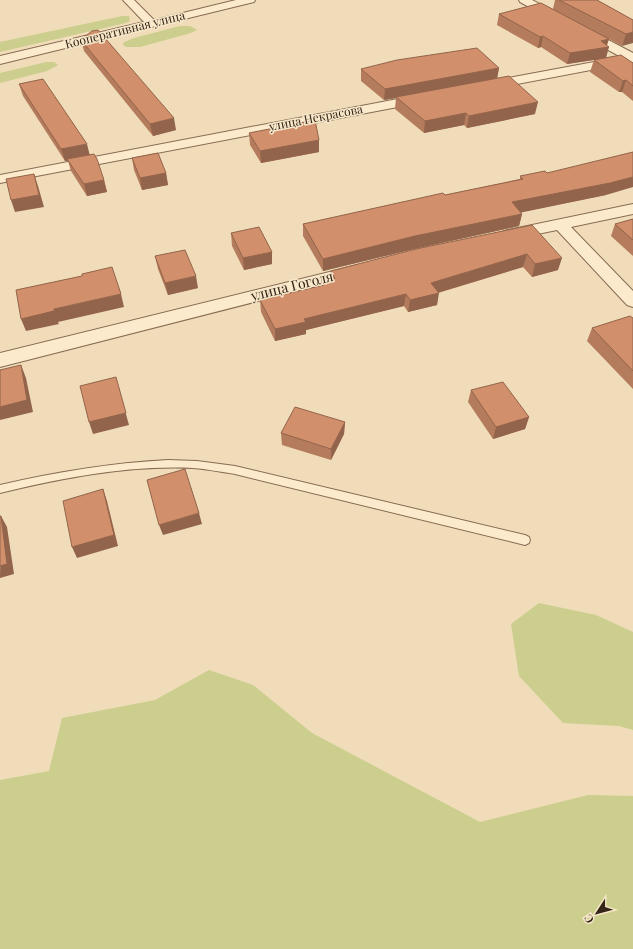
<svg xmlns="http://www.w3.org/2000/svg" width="633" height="949" font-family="'Playfair Display',serif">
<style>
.green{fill:#cbce8d}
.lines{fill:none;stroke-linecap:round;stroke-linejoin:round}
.lane-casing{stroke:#876b53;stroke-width:2}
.street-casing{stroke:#876b53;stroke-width:2}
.lane{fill:#fbeacc;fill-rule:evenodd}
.street{fill:#fbeacc;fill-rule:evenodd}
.wall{fill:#b47b5c}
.shaded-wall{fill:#92644b}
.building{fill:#d18f6b;stroke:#92644b}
.labels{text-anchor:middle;stroke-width:3;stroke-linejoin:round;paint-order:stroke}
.far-street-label{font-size:12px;fill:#352519;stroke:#f7e7c9}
.street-label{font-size:14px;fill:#352519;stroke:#f7e7c9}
</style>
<rect width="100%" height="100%" fill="#f0dcb9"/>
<path class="green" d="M122 16H129L130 21 126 23 0 52V42Z
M180 26H190L197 30 191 33 140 47H126L123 45 124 42 134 38Z
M46 62H54L58 65 47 71 0 83V73Z
M539 603 596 615 633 632V730L619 726 563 723 519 676 511 624Z
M209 670 253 685 312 733 480 822 588 795 633 796V949H0V780L49 771 62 718 155 700Z"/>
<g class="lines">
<g class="lane-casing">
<path id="lane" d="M168 460 197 461 235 466 525 535 529 537 530 540 529 543 525 545 235 474C221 472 207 469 193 468 128 465 62 478 0 493V485C56 472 111 463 168 460Z"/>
</g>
<g class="street-casing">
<path id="street" d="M123 0H134L154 20 236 0H255L254 2 0 64V56L144 22Z
M519 0H532L633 53V62L486 90 482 89 480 86 482 83 486 82 621 57 520 2Z
M424 94 429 95 430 98 429 101 0 183V175Z
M633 204V214L571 227 633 291V307L627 305 557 230 508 240 502 238 500 235 502 232 508 230Z
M358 265 364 266 366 270 364 274 0 367V353Z"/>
</g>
<use href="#lane" class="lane"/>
<use href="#street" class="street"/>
</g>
<path class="wall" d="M555 0H597L633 20 622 46 555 10 609 39 607 45 606 58 633 63V101L622 92H619L590 72 594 60 567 64 541 47 538 48 497 25 499 14 553 9Z
M81 40 176 130 153 136 84 51Z
M499 68 497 78 535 114 467 128 464 125 424 133 395 109 396 98 384 100 361 81V69Z
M19 84 90 155 104 180 107 192 87 196 71 171 68 161H65L23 96Z
M249 133 319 152 261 163 250 145Z
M132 158 166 173 168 185 142 190 134 170Z
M547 173 606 195 521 212 522 214 519 226 414 249 323 271 303 236V224L445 195 520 179V176Z
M633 219V256L611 236 615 224Z
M532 225 558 270 532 277 523 267 438 293 437 305 408 312 404 306 306 330V334L275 341 261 312 260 300 323 285V282L330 280 331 271Z
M231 233 272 264 244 270 232 246Z
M155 256 198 288 168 295 158 269Z
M633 318V389L587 341 592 328Z
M471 390 529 417 525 429 493 439 468 402Z
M345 422 344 434 331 460 282 445 281 433Z"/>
<path class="shaded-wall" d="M633 32V43L622 46 626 34Z
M543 36 541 47 538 48 540 37Z
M609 39 606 47H609L606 58 567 64 570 53 601 41Z
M499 68 497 79 396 97V98L384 100 385 89Z
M626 80 622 92H619L623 81Z
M538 102 535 114 467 128 469 116Z
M466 113 464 125 424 133 425 121Z
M174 118 176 130 153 136 150 124Z
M319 140V152L261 163 260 151Z
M87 144 90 156 67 159 68 161H65L61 149Z
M166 173 168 185 142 190 140 178Z
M34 174 38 186 44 207 15 212 11 200Z
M633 177V187L606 195 509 215 512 202Z
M104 180 107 192 87 196 84 184Z
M522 214 519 226 414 249 323 271V259L415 236Z
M272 252V264L244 270 243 258Z
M527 254 523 267 430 295 431 283Z
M562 258 558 270 532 277 535 264Z
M196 276 198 288 168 295 165 283Z
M439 293 437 305 408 312 410 300Z
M121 294 124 307 58 322 59 324 26 331 21 319 54 309Z
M406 294 404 306 306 330V334L275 341V329L304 319Z
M21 365 26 378 33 412 0 420V407Z
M119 389 129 425 93 434 89 422Z
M529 417 525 429 493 439 496 427Z
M345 422 344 434 331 460V449Z
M103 489 107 501 118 546 77 558 72 547Z
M199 513 202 524 163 535 159 525Z
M1 516 7 527 14 574 0 578Z"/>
<path class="building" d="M559 0H597L633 20V32L626 34Z
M541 3 609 39 601 41 609 47 570 53 543 36 540 37 499 14Z
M98 30 174 118 150 124 81 40 92 31Z
M477 48 499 68 385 89 361 69 397 60Z
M621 55 633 63V86L626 80 623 81 594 60Z
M509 76 538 102 469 116 466 113 425 121 396 97Z
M43 79 87 144 61 149 19 84Z
M315 120 319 140 260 151 249 133Z
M633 152V177L610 183 512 202 522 214 415 236 323 259 303 224 443 193 445 195 523 179 520 176 545 171 547 173Z
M158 153 166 173 140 178 132 158Z
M94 154 97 159 104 180 84 184 67 159Z
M34 174 39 195 11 200 6 179Z
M633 219V240L615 224Z
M532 225 562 258 535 264 527 254 431 283 439 293 410 300 406 294 304 319 306 322 275 329 260 300 324 285 323 282 335 279 331 271 416 249Z
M259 227 272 252 243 258 231 233Z
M185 250 196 276 165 283 155 256Z
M112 267 121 294 54 309V311L21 319 16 290 82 276V274Z
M630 316 633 318V371L592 328Z
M21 365 27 400 0 407V370Z
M116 377 126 413 89 422 80 386Z
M503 382 529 417 496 427 471 390Z
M295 407 345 422 331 449 281 433Z
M185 469 199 513 159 525 147 480Z
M103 489 114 535 72 547 63 501Z
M0 516H1L7 564 0 566Z"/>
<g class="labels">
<g class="far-street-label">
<text transform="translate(125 30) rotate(-14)" y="4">Кооперативная улица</text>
<text transform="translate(316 118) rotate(-11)" y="4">улица Некрасова</text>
</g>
<g class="street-label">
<text transform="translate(292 286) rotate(-14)" y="5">улица Гоголя</text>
</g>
</g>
<g transform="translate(597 913) rotate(234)" stroke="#f7e7c9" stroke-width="3" paint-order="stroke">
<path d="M0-3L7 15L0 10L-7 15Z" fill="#352519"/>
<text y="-6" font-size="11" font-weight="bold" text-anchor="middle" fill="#352519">С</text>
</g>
</svg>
